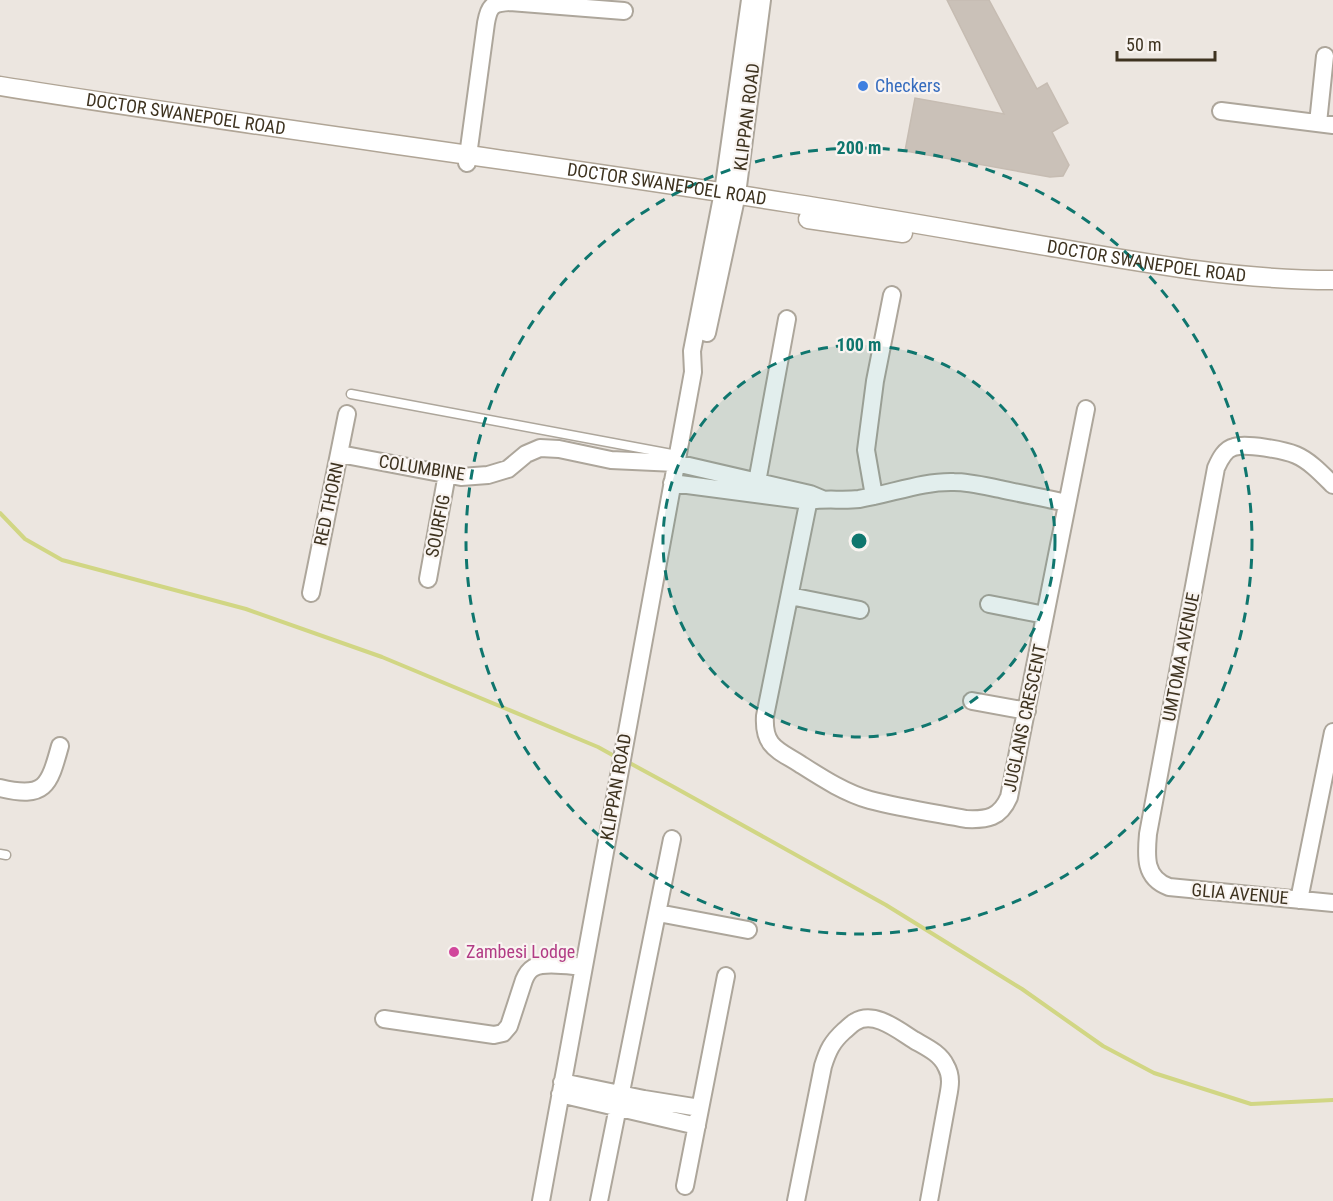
<svg xmlns="http://www.w3.org/2000/svg" width="1333" height="1201" font-family="'Roboto Condensed',sans-serif">
<style>
.lines{fill:none;stroke-linecap:round;stroke-linejoin:round}
.stream{stroke:#d1d684;stroke-width:4}
.building{fill:#cac1b8;stroke:#c6bcb2;stroke-width:1.5}
.lane-casing{stroke:#ada69b;stroke-width:11}
.street-casing{stroke:#ada69b;stroke-width:20}
.secondary-casing{stroke:#b0a596;stroke-width:21}
.lane{stroke:#fff;stroke-width:8}
.street{stroke:#fff;stroke-width:16}
.secondary{stroke:#fff;stroke-width:18}
.ring{fill:none;stroke:#0f766e;stroke-width:3;stroke-dasharray:10 8}
.shop-dot{fill:#3f7fe0;stroke:#f9f4f1;stroke-width:2}
.hotel-dot{fill:#d1479c;stroke:#f9f4f1;stroke-width:2}
.labels{text-anchor:middle;stroke-width:4.5;stroke-linejoin:round;paint-order:stroke}
.shop-label{font-size:18px;fill:#366cbe;stroke:#f9f4f1;text-anchor:start}
.street-label{font-size:18px;fill:#3e3320;stroke:#f9f4f1}
.hotel-label{font-size:18px;fill:#b23c85;stroke:#f9f4f1;text-anchor:start}
.centre{fill:#0f766e;stroke:#f9f4f1;stroke-width:3}
.ring-label{font-size:18px;text-anchor:middle;font-weight:bold;fill:#0f766e;stroke:#f9f4f1;stroke-width:4.5;stroke-linejoin:round;paint-order:stroke}
</style>
<rect width="100%" height="100%" fill="#ece6e0"/>
<g class="lines">
<path class="stream" d="M0 513 25 539 62 560 246 609 382 657 598 747 616 757
M626 761 672 786 886 905 1022 989 1103 1046 1154 1073 1251 1104 1333 1100"/>
</g>
<path class="building" d="M947 0H989L1037 89 1047 83 1068 123 1052 132 1069 165 1063 176 1050 177 905 151 915 98 1004 114Z"/>
<g class="lines">
<g class="lane-casing">
<path id="lane" d="M351 394 677 455
M0 854 6 855"/>
</g>
<g class="street-casing">
<path id="street" d="M1221 111 1333 125
M1318 123 1325 56
M467 163 486 23C489 6 492 3 510 2L624 11
M707 333 737 194 762 0
M340 454 461 477 488 475 508 469 526 454 540 448 559 449 611 460 676 463 810 494 822 499
M757 482 787 319
M672 483 809 501C826 498 842 501 859 499 891 494 922 481 954 482 969 482 985 486 1000 489 1022 494 1045 498 1067 503
M1333 485C1322 474 1310 461 1296 455 1284 450 1246 443 1234 447 1225 449 1220 459 1216 468L1148 834C1146 856 1144 878 1169 887L1333 903
M810 494 765 716C763 747 778 750 800 764 822 778 845 793 870 800 901 808 934 813 966 819 987 820 1000 818 1009 797L1086 409
M874 496 866 450 875 381 892 295
M428 579 447 474
M311 593 347 414
M790 596 860 610
M989 604 1045 615
M972 701 1027 711
M0 788C45 799 49 786 60 746
M1299 900 1333 732
M658 913 748 930
M384 1019 494 1035 503 1033 509 1026 524 980C526 975 528 971 533 968 544 961 570 966 583 967
M562 1082 644 1099 700 1108
M560 1094 697 1126
M685 1186 726 976
M541 1201 693 372 692 351 723 192 750 0
M599 1201 672 839
M796 1201 823 1066C828 1050 832 1042 844 1031 848 1028 851 1024 855 1022 874 1010 898 1030 914 1040 926 1047 940 1053 946 1066 952 1076 950 1087 948 1097L929 1201"/>
</g>
<g class="secondary-casing">
<g id="secondary">
<path id="s1" d="M0 86C263 128 527 161 790 203 880 217 969 233 1058 248 1149 264 1240 280 1333 280"/>
<path d="M808 219 903 233"/>
</g>
</g>
<use href="#lane" class="lane"/>
<use href="#street" class="street"/>
<use href="#secondary" class="secondary"/>
</g>
<circle cx="859" cy="541" r="196" fill="#0f766e" fill-opacity=".12"/>
<g class="ring">
<circle cx="859" cy="541" r="196"/>
<circle cx="859" cy="541" r="393"/>
</g>
<circle class="shop-dot" cx="863" cy="86" r="6"/>
<circle class="hotel-dot" cx="454" cy="952" r="6"/>
<g class="labels">
<g class="shop-label">
<text x="875" y="92">Checkers</text>
</g>
<g class="street-label">
<text dy="6" stroke="none"><textPath href="#s1" startOffset="188">DOCTOR SWANEPOEL ROAD</textPath></text>
<text transform="translate(747 117) rotate(-83)" y="6">KLIPPAN ROAD</text>
<text dy="6" stroke="none"><textPath href="#s1" startOffset="674">DOCTOR SWANEPOEL ROAD</textPath></text>
<text dy="6" stroke="none"><textPath href="#s1" startOffset="1160">DOCTOR SWANEPOEL ROAD</textPath></text>
<text transform="translate(422 468) rotate(9)" y="6">COLUMBINE</text>
<text transform="translate(329 504) rotate(-78)" y="6">RED THORN</text>
<text transform="translate(438 526) rotate(-79)" y="6">SOURFIG</text>
<text transform="translate(1181 657) rotate(-79)" y="6">UMTOMA AVENUE</text>
<text transform="translate(1025 718) rotate(-78)" y="6">JUGLANS CRESCENT</text>
<text transform="translate(616 787) rotate(-80)" y="6">KLIPPAN ROAD</text>
<text transform="translate(1240 894) rotate(5)" y="6">GLIA AVENUE</text>
</g>
<g class="hotel-label">
<text x="466" y="958">Zambesi Lodge</text>
</g>
</g>
<circle cx="859" cy="541" r="9" class="centre"/>
<g class="ring-label">
<text x="859" y="154">200 m</text>
<text x="859" y="351">100 m</text>
</g>
<path d="M1117 51v9h98v-9" fill="none" stroke="#3e3320" stroke-width="3"/>
<text x="1126" y="51" font-size="18" fill="#3e3320" stroke="#f9f4f1" stroke-width="4.5" paint-order="stroke">50 m</text>
</svg>
